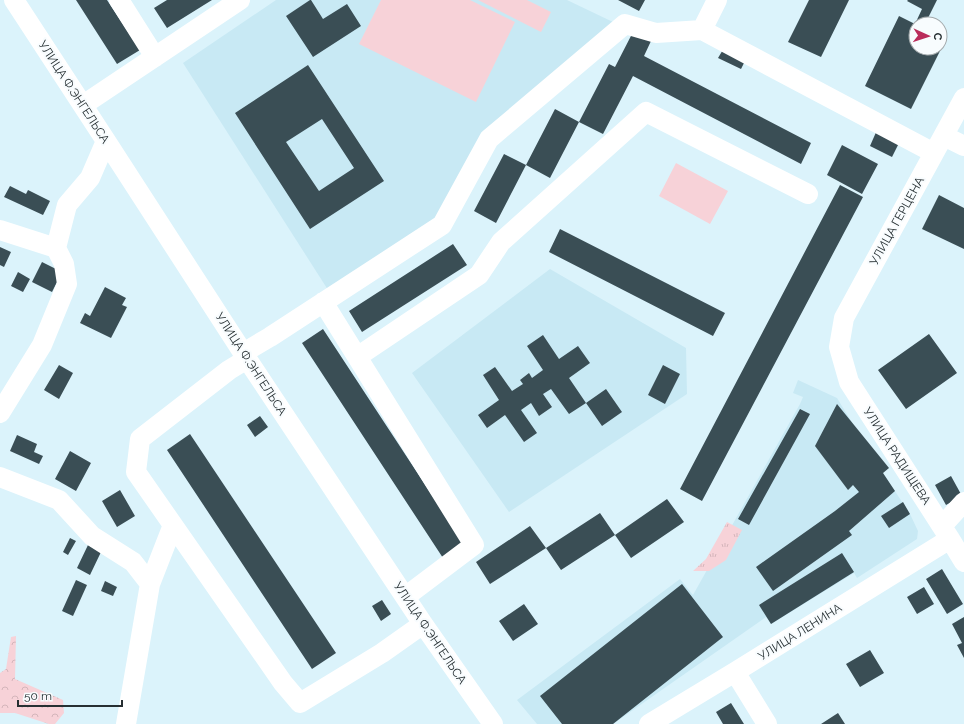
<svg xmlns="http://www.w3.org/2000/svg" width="964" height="724" font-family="Raleway,sans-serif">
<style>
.built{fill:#c8e9f4}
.grass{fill:url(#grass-tufts)}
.forest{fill:url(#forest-crowns)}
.pitch{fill:#f7d2d8}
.building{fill:#3a4e55;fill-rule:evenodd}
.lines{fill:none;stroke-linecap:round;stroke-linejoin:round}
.minor{stroke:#fff;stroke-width:20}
.labels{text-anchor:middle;stroke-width:4;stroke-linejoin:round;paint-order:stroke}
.street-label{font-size:12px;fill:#262f32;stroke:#f8fcfe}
</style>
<defs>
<pattern id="grass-tufts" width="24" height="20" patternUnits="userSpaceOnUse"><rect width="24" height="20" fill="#f7d2d8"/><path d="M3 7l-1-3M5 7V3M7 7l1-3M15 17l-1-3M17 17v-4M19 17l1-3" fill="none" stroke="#d4b5ba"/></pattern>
<pattern id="forest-crowns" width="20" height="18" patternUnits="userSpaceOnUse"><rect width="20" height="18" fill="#f7d2d8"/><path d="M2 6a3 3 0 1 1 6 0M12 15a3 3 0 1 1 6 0" fill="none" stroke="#d4b5ba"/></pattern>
</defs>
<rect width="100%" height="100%" fill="#dbf3fb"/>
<path class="built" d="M276 0H567L613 22 483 132 439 220 330 293 183 63Z
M550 269 686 348 687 394 509 512 412 373Z
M798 380 837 398 883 473 910 514 918 531 917 539 857 578 854 573 771 624 766 617 613 724H537L517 700 680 579 693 595 800 404 803 397 793 393Z"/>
<path class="grass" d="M727 522 742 530 726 560 709 571H693L706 559Z"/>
<path class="forest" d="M16 636 15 679 63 700 64 713 55 724H49L15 713H0V673L6 669 11 637Z"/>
<path class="pitch" d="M381 0H470L515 22 476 102 359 44Z
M478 0H527L551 12 541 32Z
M676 163 728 191 710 224 659 196Z"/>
<path class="building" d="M76 0H107L140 50 117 64Z
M167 0H212L167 28 154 8Z
M310 0H311L323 19 347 4 361 26 313 57 286 16Z
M618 0H645L639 11Z
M809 0H849L821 57 788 42Z
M908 0H937L925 24H916V48H940V36L946 39 911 109 865 86 899 16 915 24 922 9 907 1Z
M633 32 651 41 644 56 811 143 801 164 633 76 603 134 579 122 609 64 615 67Z
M724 48 746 59 741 69 718 58Z
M308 65 384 181 310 229 235 113ZM322 119 354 168 319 191 286 142Z
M555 109 579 122 550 178 526 165Z
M877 130 900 141 892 157 870 146Z
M842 145 878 164 862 194 827 175Z
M504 154 526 165 496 223 474 211Z
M840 185 863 197 702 501 680 489Z
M10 186 26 194 28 190 50 201 43 215 4 197Z
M939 195 964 208V249L922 229Z
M560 229 725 313 713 336 549 252Z
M453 244 467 265 362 332 349 311Z
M0 247 11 252 4 267 0 265Z
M42 262 62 272 52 292 32 282Z
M18 272 30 279 23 292 11 286Z
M105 287 126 298 122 305 127 307 111 338 80 323 85 313 90 316Z
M323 329 464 544 443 558 302 343Z
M929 334 957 373 906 409 878 370Z
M543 335 559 359 578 346 590 363 569 378 586 403 606 389 622 412 602 426 586 403 569 414 551 389 543 394 552 407 539 416 531 403 521 410 537 433 524 442 505 415 487 428 478 415 499 400 483 375 495 367 512 391 523 384 520 380 529 373 532 378 543 370 527 346Z
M59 365 73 373 59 399 44 390Z
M663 365 680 374 665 404 648 395Z
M837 404 889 468 883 473 895 491 849 531 852 535 773 591 756 567 835 511 859 492 853 485 848 490 815 446Z
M800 409 810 414 749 525 738 519Z
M260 416 268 427 255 437 247 425Z
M190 434 336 653 312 669 167 450Z
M17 435 37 444 34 452 43 456 39 464 10 451Z
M70 451 91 463 76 491 55 479Z
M951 476 962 496 946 505 935 485Z
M120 490 135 516 117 527 102 501Z
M667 499 684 522 631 558 615 535Z
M903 502 910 514 889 528 881 516Z
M600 513 615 535 561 570 546 548Z
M530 526 546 548 490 584 476 562Z
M70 538 76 541 68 555 63 552Z
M88 545 101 552 90 575 77 568Z
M842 553 854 572 771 624 759 605Z
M942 569 963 604 947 614 926 579Z
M76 580 87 585 73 616 62 611Z
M105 581 117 587 113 596 101 591Z
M682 584 723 637 613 724H562L540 696Z
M924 587 934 604 917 614 907 597Z
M382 600 391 614 381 621 372 606Z
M524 604 538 624 513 641 499 621Z
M964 617V658L957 645 962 643 952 624Z
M870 650 884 673 860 687 846 664Z
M731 703 744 724H723L716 712Z
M838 713 845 724H821Z"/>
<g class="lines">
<path class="minor" d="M14 0 106 141 247 359 423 624 493 724
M119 0 155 57
M702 30 717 0
M964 98 844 318 839 347 849 382 950 539 964 562
M83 105 240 0
M944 136 964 146
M0 230 56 248
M323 302 474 545 405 597
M243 353 270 337 442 225 489 139 625 24 656 33 702 30 934 153
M357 357 479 275 501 242 646 112 808 194
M247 359 229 370 140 439 136 472 283 683 300 703 382 653 423 624
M0 413 42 345 67 284 64 264 56 248 67 205 90 178 106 141
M0 477 59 500 92 536 133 562 150 584
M942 526 964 502
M735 672 767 724
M126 724 150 584 173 525
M649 724 735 672 950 539"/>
</g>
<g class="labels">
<g class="street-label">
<text transform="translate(74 92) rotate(57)" y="4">УЛИЦА Ф.ЭНГЕЛЬСА</text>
<text transform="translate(897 221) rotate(-61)" y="4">УЛИЦА ГЕРЦЕНА</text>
<text transform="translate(251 364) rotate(57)" y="4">УЛИЦА Ф.ЭНГЕЛЬСА</text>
<text transform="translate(897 456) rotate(57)" y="4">УЛИЦА РАДИЩЕВА</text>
<text transform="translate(800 632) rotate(-32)" y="4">УЛИЦА ЛЕНИНА</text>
<text transform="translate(430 633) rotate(56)" y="4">УЛИЦА Ф.ЭНГЕЛЬСА</text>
</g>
</g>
<g transform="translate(928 36) rotate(93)"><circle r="19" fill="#f8fcfe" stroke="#a4aaac"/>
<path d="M0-3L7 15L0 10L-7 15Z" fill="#ba2c5b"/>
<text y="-6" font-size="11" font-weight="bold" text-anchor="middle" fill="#262f32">С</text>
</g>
<path d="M18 700v6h104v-6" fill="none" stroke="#262f32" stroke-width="2"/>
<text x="24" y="700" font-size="12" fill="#262f32" stroke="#f8fcfe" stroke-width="3" paint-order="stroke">50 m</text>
</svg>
